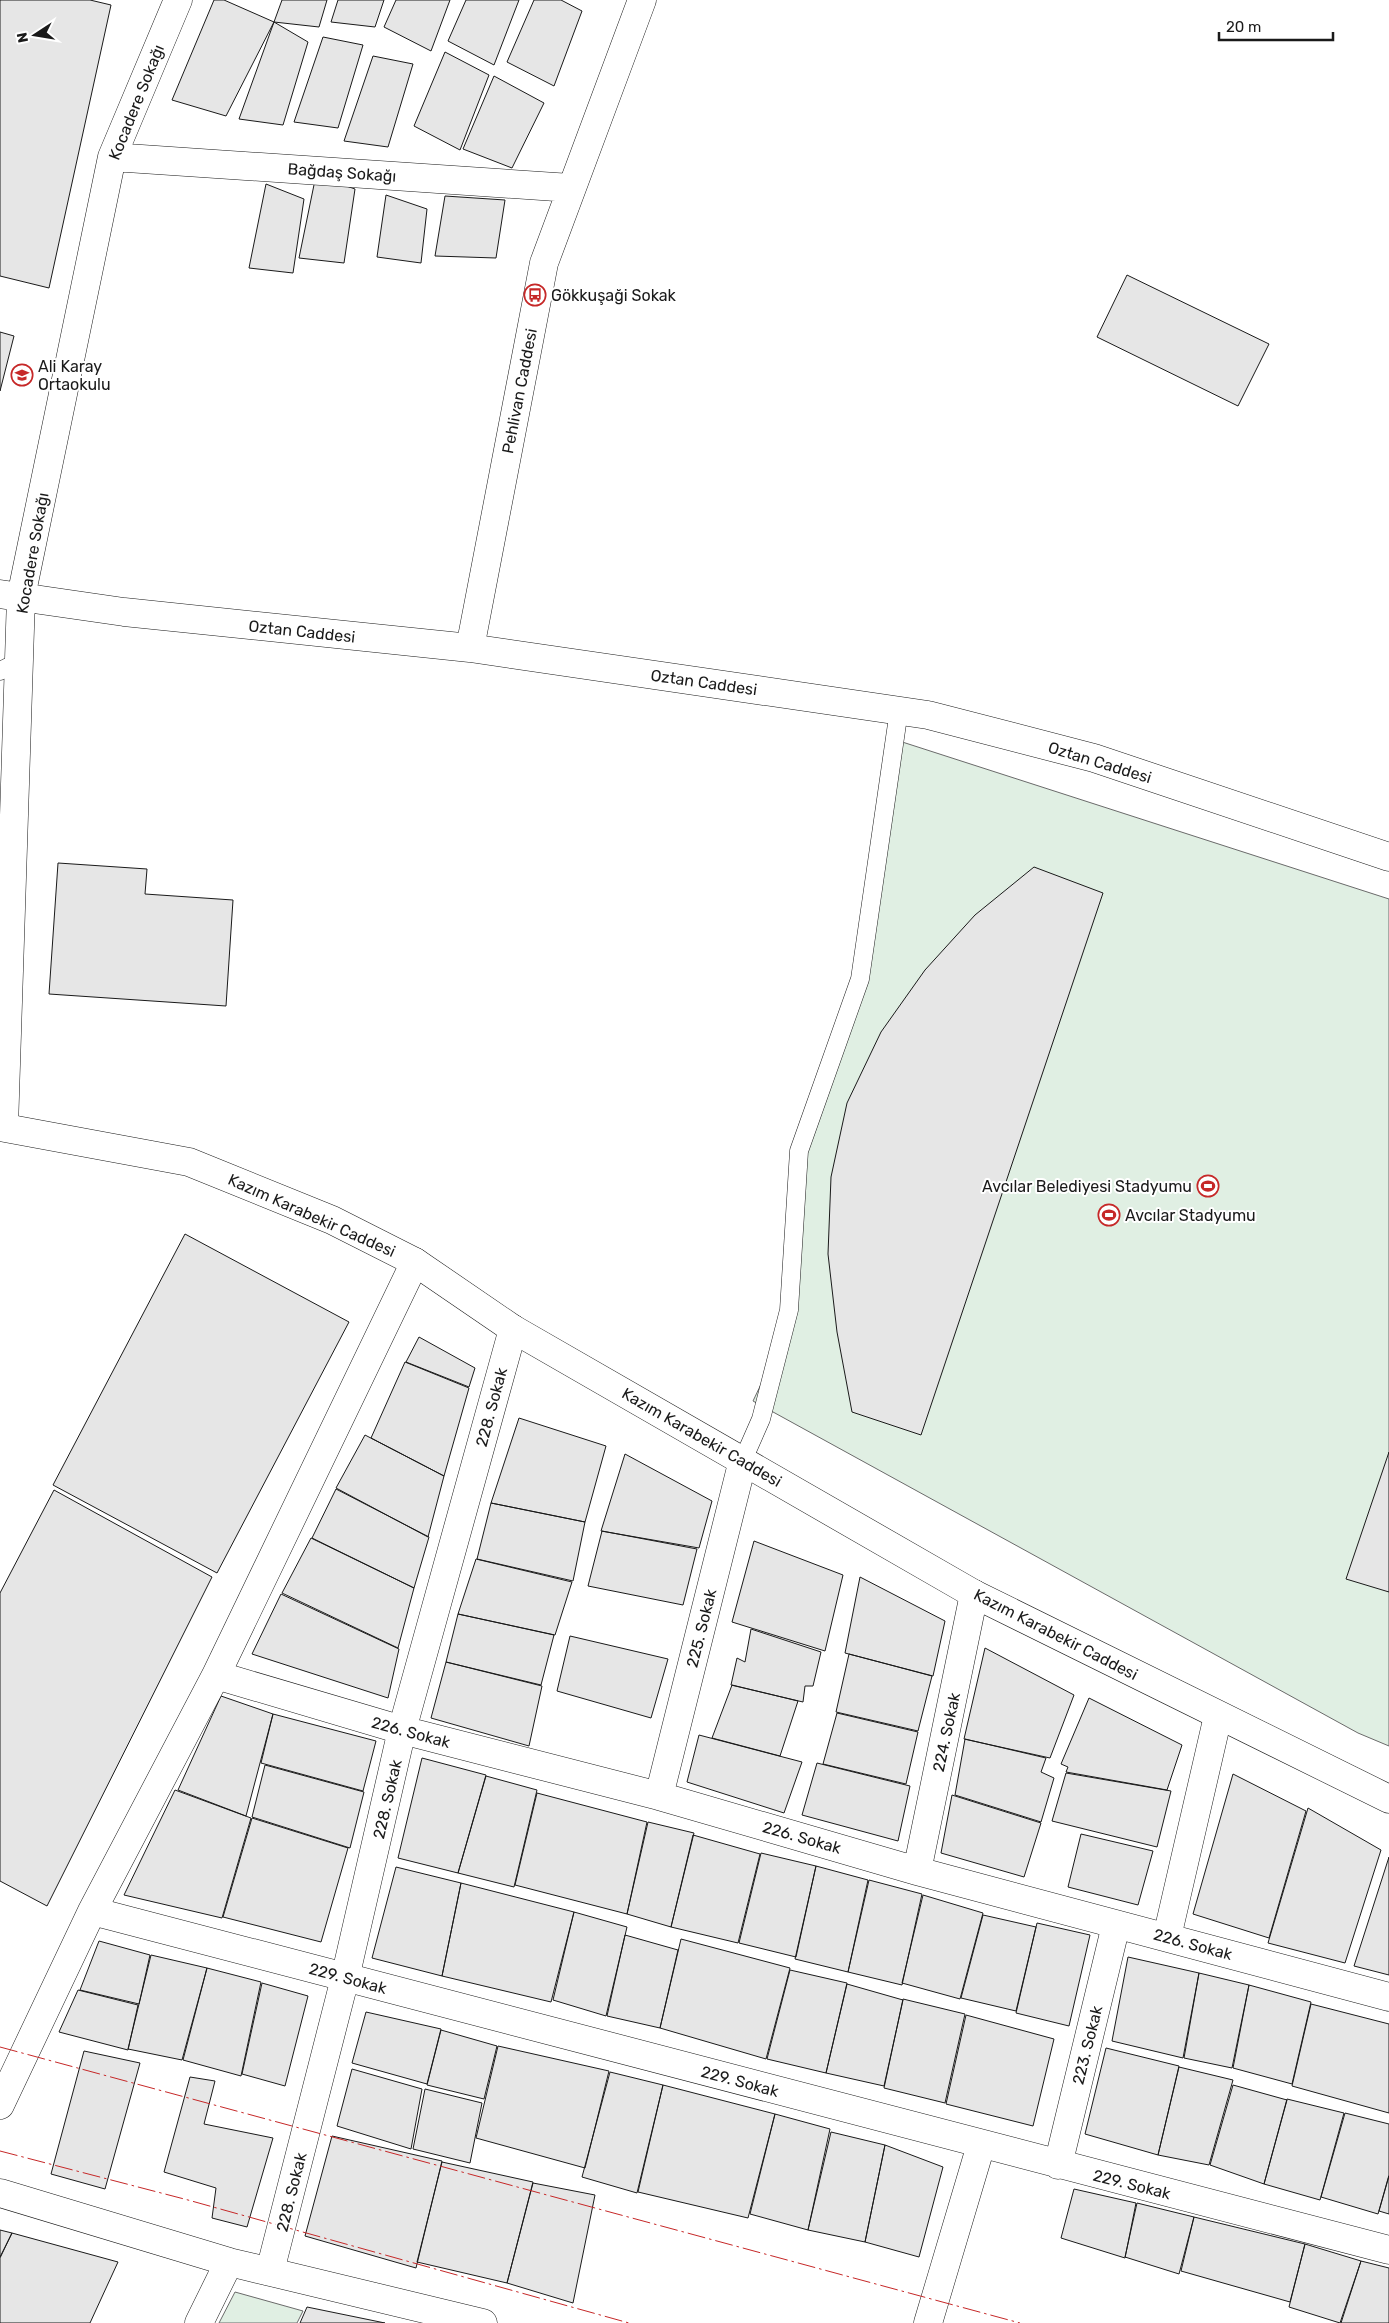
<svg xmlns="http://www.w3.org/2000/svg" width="1389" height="2323" font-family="Rubik,sans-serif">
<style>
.green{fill:#e0efe3;stroke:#6a6a6a}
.building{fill:#e6e6e6;stroke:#1a1a1a}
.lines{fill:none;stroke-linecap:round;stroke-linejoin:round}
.lane-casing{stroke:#1a1a1a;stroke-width:19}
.street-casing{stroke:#1a1a1a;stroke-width:29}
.primary-casing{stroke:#1a1a1a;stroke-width:29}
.lane{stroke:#fff;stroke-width:18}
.street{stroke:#fff;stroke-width:28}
.primary{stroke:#fff;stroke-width:28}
.power{stroke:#c62828;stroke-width:1;stroke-dasharray:18 4 2.5 4;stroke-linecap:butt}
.labels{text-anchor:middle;stroke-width:4;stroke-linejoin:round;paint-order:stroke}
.street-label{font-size:16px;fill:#1a1a1a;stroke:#fff}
.poi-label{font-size:16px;fill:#1a1a1a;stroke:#fff;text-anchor:start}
</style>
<rect width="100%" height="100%" fill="#fff"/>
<path class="green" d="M893 739 1389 899V1746L1358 1733 753 1401 795 1313 802 1151 863 980Z
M235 2292 303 2311 297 2323H219Z"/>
<path class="building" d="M0 0H90L111 5 49 288 0 276Z
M214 0H224L274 22 226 116 172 100Z
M282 0H327L319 27 274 22Z
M338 0H384L375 27 331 22Z
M396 0H450L431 51 384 27Z
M466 0H519L494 65 448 41Z
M534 0H561L582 11 554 86 507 62Z
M274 22 308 42 283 125 239 119Z
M323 37 363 45 338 128 294 122Z
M445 52 489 75 460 150 414 126Z
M373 56 413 64 388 147 344 141Z
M494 76 544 103 512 168 463 149Z
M316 175 355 189 344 263 299 258Z
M266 184 304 199 293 273 249 268Z
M386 195 427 209 421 263 377 257Z
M445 196 505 200 496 258 435 256Z
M1127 275 1269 344 1238 406 1097 337Z
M0 332 14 336 0 391Z
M58 863 147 869 145 894 233 900 226 1006 49 994Z
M1034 867 1103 893 921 1435 852 1412 837 1332 828 1254 831 1177 847 1103 881 1032 925 970 975 915Z
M185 1234 349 1322 217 1573 53 1485Z
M419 1337 475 1368 469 1387 406 1362Z
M405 1362 469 1388 444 1476 371 1438Z
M519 1418 606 1446 585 1522 491 1503Z
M365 1435 444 1476 428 1537 336 1488Z
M1389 1452V1592L1346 1579Z
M625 1454 712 1501 699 1548 601 1531Z
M336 1489 429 1537 414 1588 312 1538Z
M54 1490 212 1577 47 1906 0 1881V1593Z
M491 1503 585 1522 573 1581 477 1559Z
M602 1531 697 1549 683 1605 588 1586Z
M311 1538 414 1588 398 1648 282 1593Z
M754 1541 843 1575 825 1651 732 1622Z
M476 1559 572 1582 555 1635 458 1614Z
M860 1577 945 1621 933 1676 845 1653Z
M281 1594 399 1649 388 1698 252 1654Z
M458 1614 554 1635 541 1685 446 1662Z
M751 1629 821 1652 813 1686H805L803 1702 731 1685 737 1658 745 1662Z
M570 1636 668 1659 651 1718 557 1691Z
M985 1648 1074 1695 1050 1758 964 1739Z
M849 1654 932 1676 918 1731 836 1712Z
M446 1662 542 1686 529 1746 431 1718Z
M732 1685 798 1701 780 1756 712 1738Z
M221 1696 273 1714 246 1816 178 1790Z
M1089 1698 1182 1745 1167 1790 1066 1772 1068 1767 1061 1764Z
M837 1713 918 1732 906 1784 823 1764Z
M273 1714 376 1741 363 1791 261 1763Z
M699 1735 802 1762 784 1813 687 1782Z
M965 1739 1046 1758 1041 1772 1054 1778 1041 1822 955 1795Z
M422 1758 486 1775 458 1873 398 1858Z
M817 1763 910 1786 898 1841 802 1815Z
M265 1765 364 1792 350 1848 252 1817Z
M1066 1773 1171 1791 1157 1847 1052 1821Z
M1233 1774 1306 1811 1269 1938 1193 1914Z
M486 1776 537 1790 514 1887 458 1873Z
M175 1790 251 1818 222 1918 124 1895Z
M537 1793 647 1822 627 1914 515 1885Z
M952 1795 1041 1823 1024 1877 941 1853Z
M1308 1808 1381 1850 1345 1963 1268 1943Z
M252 1818 348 1848 321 1942 223 1917Z
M648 1822 694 1833 671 1927 627 1914Z
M1081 1834 1153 1851 1138 1905 1068 1887Z
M693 1835 760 1854 738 1943 671 1927Z
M761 1853 816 1866 796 1957 739 1943Z
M1389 1857V1975L1354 1966Z
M816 1866 868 1880 848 1972 795 1959Z
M396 1867 461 1883 442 1976 372 1958Z
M869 1880 922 1894 902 1985 848 1972Z
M461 1883 574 1912 551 2002 442 1976Z
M923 1895 983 1913 960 1999 902 1983Z
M574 1912 627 1927 606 2016 553 2000Z
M983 1915 1036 1927 1016 2011 961 1998Z
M1037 1923 1090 1935 1069 2026 1016 2013Z
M625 1935 678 1950 660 2028 607 2016Z
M681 1939 790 1968 766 2059 660 2028Z
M99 1941 150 1955 139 2004 80 1990Z
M151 1955 207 1968 182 2060 128 2049Z
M1128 1957 1199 1973 1183 2058 1112 2041Z
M207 1968 261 1982 241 2076 183 2060Z
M790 1970 847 1983 826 2073 767 2059Z
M1199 1973 1249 1985 1232 2068 1184 2058Z
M262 1983 308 1996 285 2086 242 2074Z
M847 1984 903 2000 884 2086 826 2073Z
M1249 1985 1311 2002 1292 2084 1233 2068Z
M78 1990 138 2005 128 2050 59 2032Z
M903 1999 965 2014 945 2103 884 2088Z
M1311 2004 1389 2024V2113L1292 2086Z
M366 2012 441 2029 427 2084 352 2063Z
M966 2015 1054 2039 1033 2126 946 2104Z
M441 2030 497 2046 484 2099 427 2085Z
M498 2046 609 2071 585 2168 476 2138Z
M1106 2048 1179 2066 1158 2155 1085 2134Z
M84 2051 140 2063 105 2189 51 2174Z
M1179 2067 1233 2080 1209 2165 1158 2155Z
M352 2069 422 2089 411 2149 337 2126Z
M610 2072 663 2085 637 2193 582 2177Z
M190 2077 215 2081 204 2124 273 2138 247 2227 212 2218 216 2188 164 2172Z
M663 2085 775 2114 748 2218 638 2192Z
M1233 2085 1287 2100 1264 2184 1210 2165Z
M425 2089 482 2103 470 2163 413 2149Z
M1287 2099 1344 2113 1320 2200 1264 2184Z
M1345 2113 1389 2124V2175L1378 2214 1321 2197Z
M775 2114 830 2129 808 2230 750 2214Z
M831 2132 885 2145 865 2242 808 2230Z
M332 2136 442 2161 416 2268 305 2236Z
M885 2145 943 2167 919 2257 865 2242Z
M442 2162 533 2182 507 2283 417 2262Z
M1389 2176V2214L1379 2211Z
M533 2183 595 2195 573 2303 507 2283Z
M1074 2189 1136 2203 1125 2258 1061 2238Z
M1137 2203 1194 2217 1179 2274 1125 2257Z
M1194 2217 1305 2244 1290 2302 1181 2271Z
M0 2230 12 2233 0 2257Z
M12 2233 118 2262 90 2323H0V2258Z
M1305 2244 1361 2261 1340 2323 1289 2307Z
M1361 2261 1389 2268V2323H1341Z
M307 2307 385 2323H300Z"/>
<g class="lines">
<g class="lane-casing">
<path id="lane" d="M0 671 18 662
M743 1460 761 1419 789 1310 799 1151 860 979 899 710"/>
</g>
<g class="street-casing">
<path id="street" d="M112 157 571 188
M0 594 124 612 470 648 928 715 1094 758 1389 857
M470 648 544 263 642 0
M4 1127 21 597 112 157 178 0
M216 1675 402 1730 659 1796 917 1871 1389 1997
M659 1796 743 1460
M917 1871 974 1594
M92 1911 1389 2250
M1167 1937 1218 1716
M0 2105 92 1911 216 1675 415 1262
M1058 2165 1116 1925
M0 2193 229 2262 483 2323
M270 2271 345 1978 402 1730 513 1329
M199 2323 229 2262
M928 2323 981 2145"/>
</g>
<g class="primary-casing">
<path id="primary" d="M0 1127 189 1162 332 1220 415 1262 513 1329 974 1594 1389 1799"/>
</g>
<use href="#lane" class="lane"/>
<use href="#street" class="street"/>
<use href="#primary" class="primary"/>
<path class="power" d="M0 2047 1020 2323
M0 2151 188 2200 629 2323"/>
</g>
<defs>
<g id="bus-ring" transform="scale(1.125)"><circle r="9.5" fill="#fff" stroke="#c62828" stroke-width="1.5"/><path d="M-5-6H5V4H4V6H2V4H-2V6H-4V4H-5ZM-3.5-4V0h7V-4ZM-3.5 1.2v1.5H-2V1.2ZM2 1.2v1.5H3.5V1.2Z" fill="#c62828"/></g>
<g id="school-ring" transform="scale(1.125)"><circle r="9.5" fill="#fff" stroke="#c62828" stroke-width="1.5"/><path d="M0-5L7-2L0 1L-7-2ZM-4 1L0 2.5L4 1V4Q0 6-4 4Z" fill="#c62828"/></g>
<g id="stadium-ring" transform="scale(1.125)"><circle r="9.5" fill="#fff" stroke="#c62828" stroke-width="1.5"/><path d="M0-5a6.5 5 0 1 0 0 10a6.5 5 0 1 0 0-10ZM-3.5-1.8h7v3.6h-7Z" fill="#c62828"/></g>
</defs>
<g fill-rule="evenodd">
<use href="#bus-ring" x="535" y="295"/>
<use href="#school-ring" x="22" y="375"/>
<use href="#stadium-ring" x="1208" y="1186"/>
<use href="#stadium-ring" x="1109" y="1215"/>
</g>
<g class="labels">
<g class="street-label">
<text transform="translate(136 102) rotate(-68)" y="6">Kocadere Sokağı</text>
<text transform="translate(342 172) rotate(4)" y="6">Bağdaş Sokağı</text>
<text transform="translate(519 391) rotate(-79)" y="6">Pehlivan Caddesi</text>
<text transform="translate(32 553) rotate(-80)" y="6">Kocadere Sokağı</text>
<text transform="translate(302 631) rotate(6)" y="6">Oztan Caddesi</text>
<text transform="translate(704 682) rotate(8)" y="6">Oztan Caddesi</text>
<text transform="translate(1100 762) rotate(17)" y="6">Oztan Caddesi</text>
<text transform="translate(312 1215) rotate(24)" y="6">Kazım Karabekir Caddesi</text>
<text transform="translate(491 1407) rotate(-75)" y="6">228. Sokak</text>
<text transform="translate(702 1437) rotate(30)" y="6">Kazım Karabekir Caddesi</text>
<text transform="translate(701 1628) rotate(-76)" y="6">225. Sokak</text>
<text transform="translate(1056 1634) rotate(27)" y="6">Kazım Karabekir Caddesi</text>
<text transform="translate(411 1732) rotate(15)" y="6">226. Sokak</text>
<text transform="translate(946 1732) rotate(-78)" y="6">224. Sokak</text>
<text transform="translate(387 1799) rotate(-77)" y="6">228. Sokak</text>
<text transform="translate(802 1837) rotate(16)" y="6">226. Sokak</text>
<text transform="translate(1193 1944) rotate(15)" y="6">226. Sokak</text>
<text transform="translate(348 1978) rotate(15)" y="6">229. Sokak</text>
<text transform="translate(1087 2045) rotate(-76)" y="6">223. Sokak</text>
<text transform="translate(740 2081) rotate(15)" y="6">229. Sokak</text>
<text transform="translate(1132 2184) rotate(14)" y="6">229. Sokak</text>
<text transform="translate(291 2192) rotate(-76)" y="6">228. Sokak</text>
</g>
<g class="poi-label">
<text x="551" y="301">Gökkuşaği Sokak</text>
<text x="38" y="372">Ali Karay<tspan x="38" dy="18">Ortaokulu</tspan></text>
<text x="1192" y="1192" text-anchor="end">Avcılar Belediyesi Stadyumu</text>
<text x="1125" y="1221">Avcılar Stadyumu</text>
</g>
</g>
<g transform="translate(35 35) rotate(258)" stroke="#ffffff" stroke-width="4" paint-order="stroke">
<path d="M0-4L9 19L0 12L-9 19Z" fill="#1a1a1a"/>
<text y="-8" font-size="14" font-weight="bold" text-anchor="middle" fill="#1a1a1a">N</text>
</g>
<path d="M1219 32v8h114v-8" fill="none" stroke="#1a1a1a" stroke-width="2.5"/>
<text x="1226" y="32" font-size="15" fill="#1a1a1a" stroke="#ffffff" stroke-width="4" paint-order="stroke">20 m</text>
</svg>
